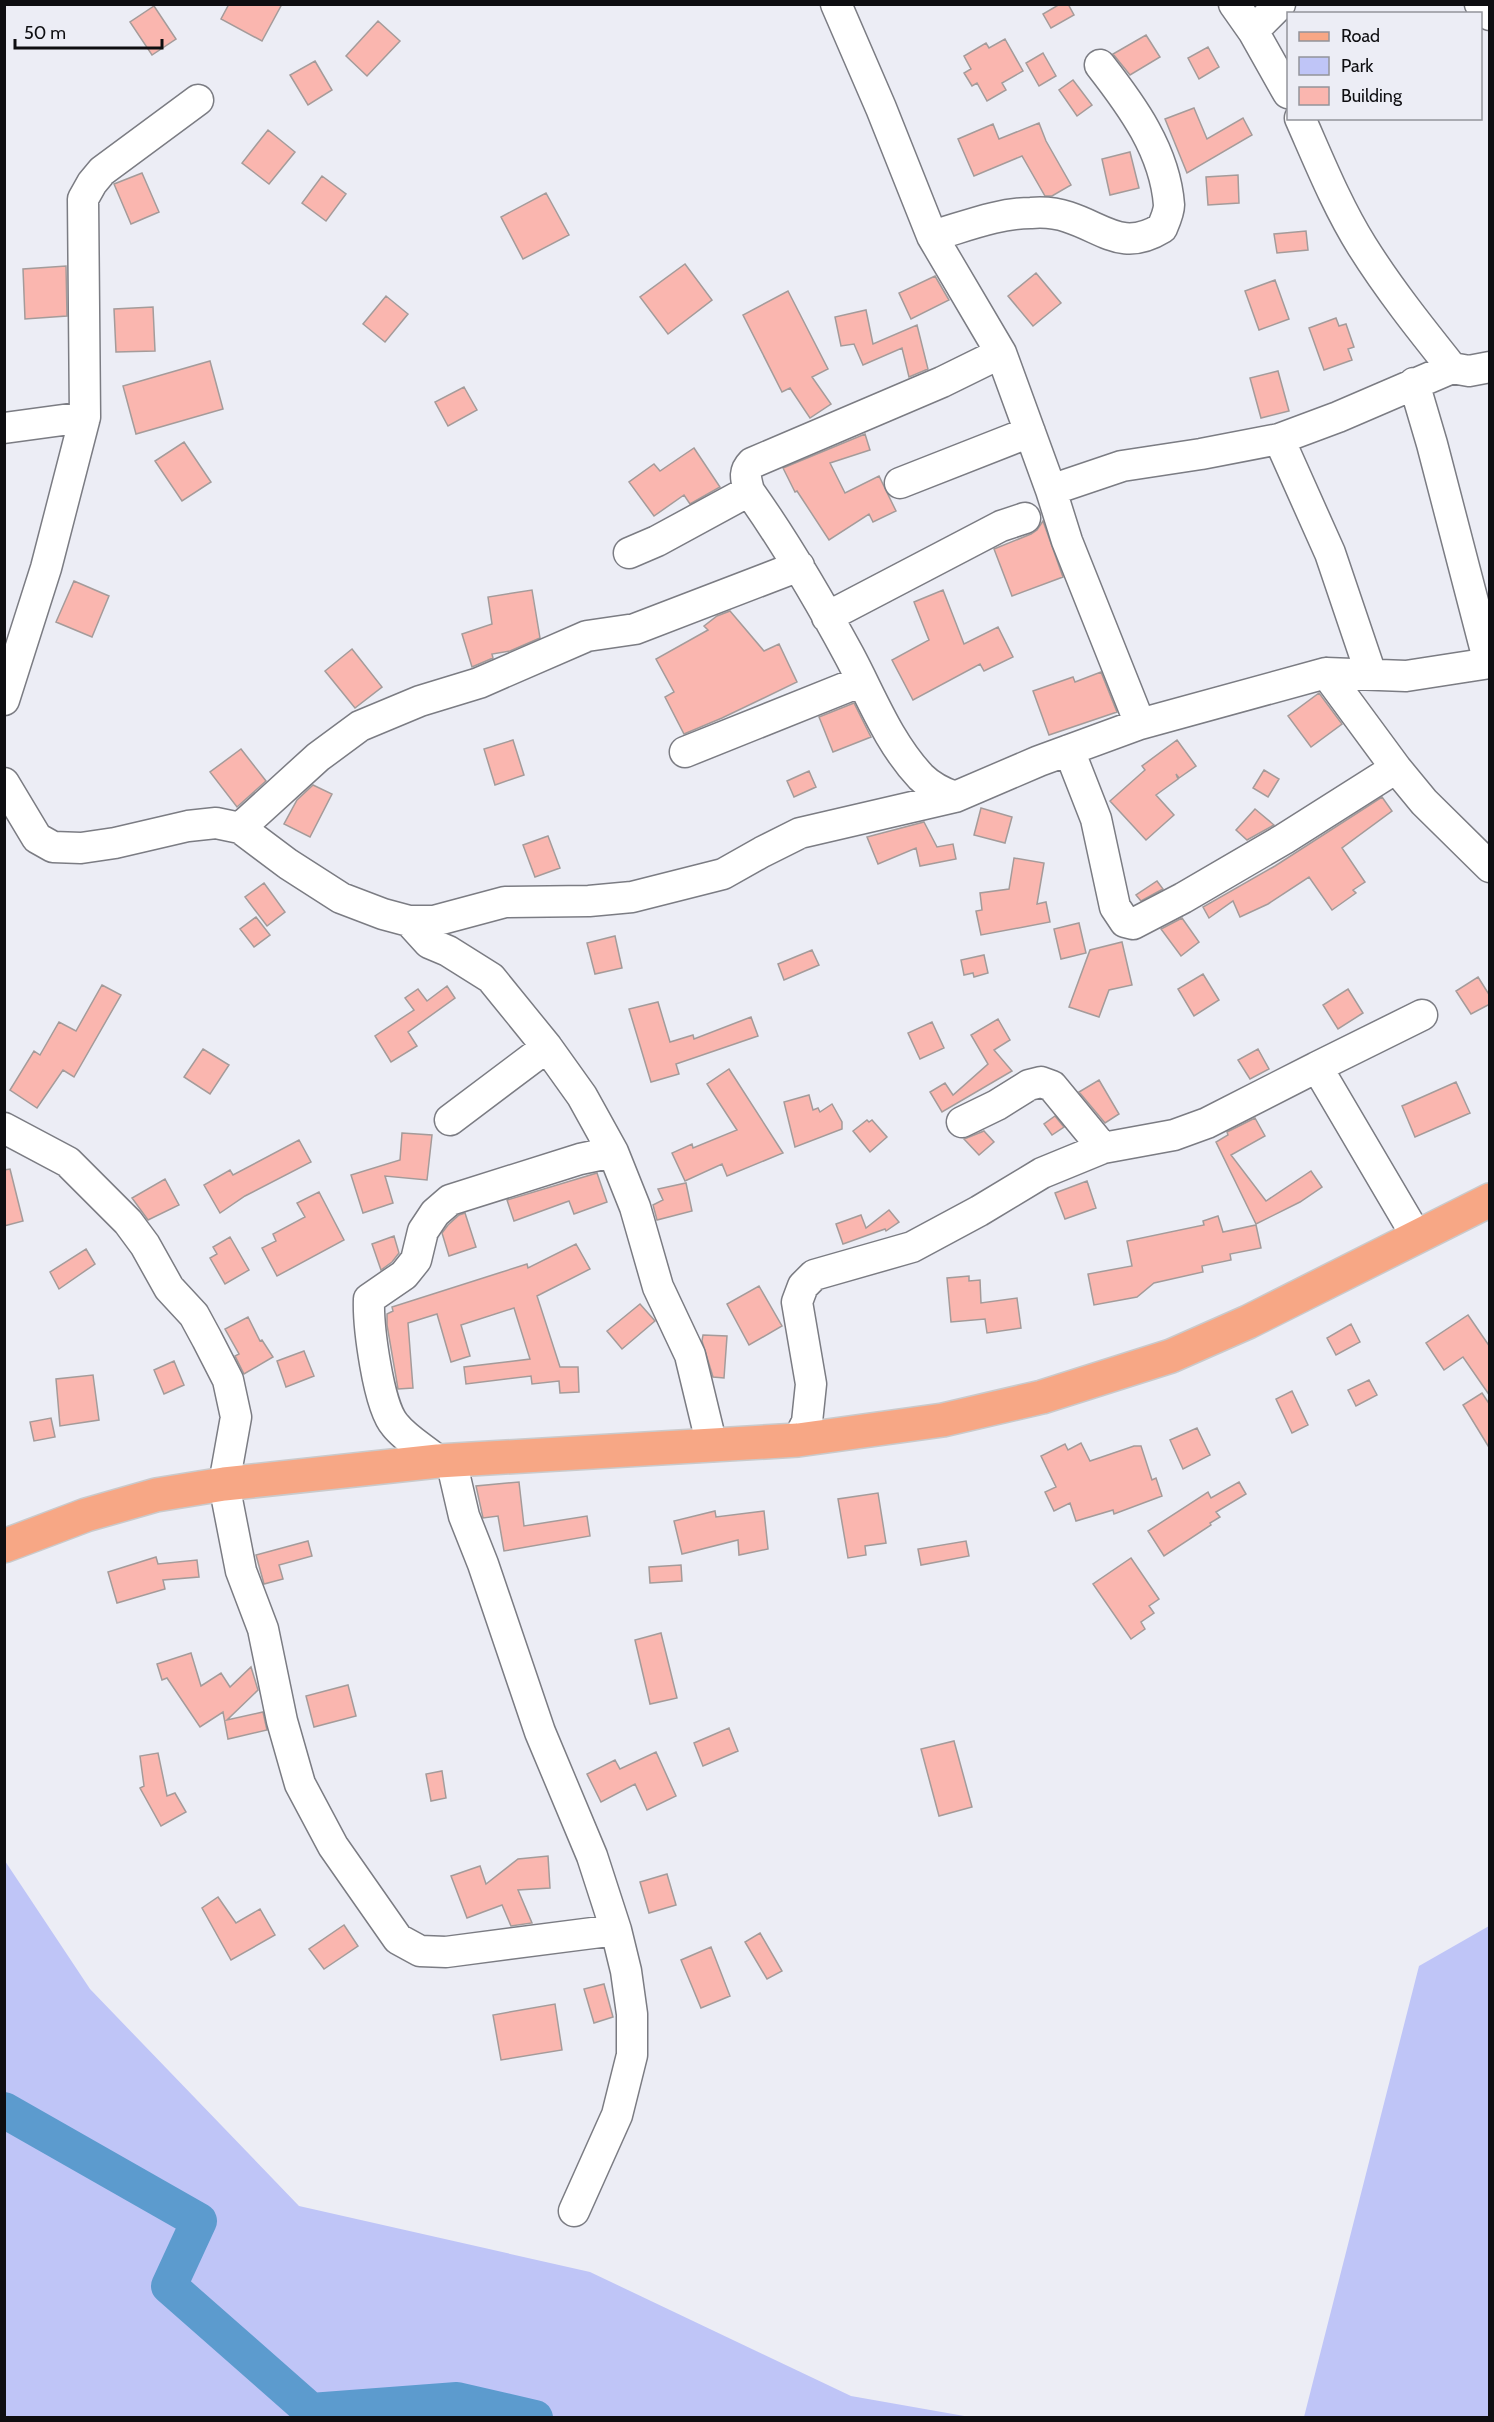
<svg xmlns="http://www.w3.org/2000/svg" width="1494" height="2422" font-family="Cabin,sans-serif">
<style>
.green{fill:#bfc5f7}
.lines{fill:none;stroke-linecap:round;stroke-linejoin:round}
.river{stroke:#5c9bce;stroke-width:36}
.building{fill:#fab6af;stroke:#a49b9a;stroke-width:1.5}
.minor-casing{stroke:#7b7c83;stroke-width:33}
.major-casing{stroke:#cacacb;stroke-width:36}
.minor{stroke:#fff;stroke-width:30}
.major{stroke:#f7a785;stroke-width:33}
</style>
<rect width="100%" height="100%" fill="#ecedf5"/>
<path class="green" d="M5 1861 90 1989 299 2206 590 2272 851 2396 970 2417H5Z
M1489 1926V2417H1304L1419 1966Z"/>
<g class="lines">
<path class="river" d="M4 2110 199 2221 169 2286 311 2411 457 2400 535 2418"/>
</g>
<path class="building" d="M229 4H282L262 41 221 19Z
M1060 4H1068L1074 15 1051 28 1043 14Z
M154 6 176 39 152 55 130 22Z
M378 21 400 41 367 76 346 56Z
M1146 35 1160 57 1130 75 1113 54Z
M1005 39 1023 71 1002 83 1006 90 987 101 977 83 972 86 964 73 971 69 964 56 986 43 989 48Z
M1208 47 1219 67 1199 79 1188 58Z
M1043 53 1056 76 1039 86 1026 63Z
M315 61 332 90 308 105 290 75Z
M1073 80 1092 105 1077 116 1059 90Z
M1194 108 1207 139 1243 118 1252 135 1187 173 1165 119Z
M1039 123 1046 141 1071 185 1052 196H1045L1022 156 974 176 958 139 993 124 999 139Z
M268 130 295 152 269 184 242 163Z
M1130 152 1139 188 1110 195 1102 159Z
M142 173 159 212 131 224 114 184Z
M1238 175 1239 203 1208 205 1206 177Z
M322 176 346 194 326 221 302 203Z
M546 193 569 235 523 259 501 217Z
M1306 231 1308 250 1277 253 1274 234Z
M685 264 712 300 668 334 640 297Z
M66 266 67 316 25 319 23 269Z
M1036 273 1061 303 1033 326 1008 296Z
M935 276 949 300 911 319 899 293Z
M1275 280 1289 319 1259 330 1245 291Z
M788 291 828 369 812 377 831 404 810 418 790 388 782 392 743 315Z
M386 296 408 314 385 342 363 324Z
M153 307 155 351 116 352 114 309Z
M866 310 873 344 917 325 928 369 909 377 902 348 863 365 854 344 841 346 835 317Z
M1336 318 1339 326 1346 324 1354 347 1348 349 1352 360 1324 370 1309 328Z
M210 361 223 409 136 434 123 386Z
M1278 371 1289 411 1261 418 1250 378Z
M464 387 477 410 448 426 435 402Z
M865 434 870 450 830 463 845 493 879 476 896 511 873 522 869 514 829 540 797 491 795 492 783 468Z
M184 442 211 482 182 501 155 461Z
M694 448 720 487 690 504 684 495 654 516 629 482 654 464 660 471Z
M1043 521 1063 577 1012 596 994 549 1031 534 1037 530Z
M74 581 109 596 92 637 56 622Z
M532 590 540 638 510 651 492 654 493 658 472 667 462 634 492 624 488 597Z
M943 590 964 644 998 627 1013 657 984 671 980 664 913 700 892 660 929 640 914 602Z
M730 611 764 651 779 644 797 682 722 718 684 734 665 697 674 692 656 659 708 630 704 626 717 616Z
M352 649 382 687 355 708 325 671Z
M1101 672 1117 712 1049 735 1033 691 1073 677 1075 682Z
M1319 693 1342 724 1311 747 1288 716Z
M854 703 871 737 833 752 819 717Z
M513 740 524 775 495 785 484 749Z
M1177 740 1196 766 1179 778 1176 774 1178 779 1156 795 1174 815 1146 840 1110 801 1145 770 1142 766Z
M241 749 266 781 237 807 210 772Z
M1264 770 1279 779 1268 797 1253 788Z
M809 771 816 787 794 797 787 781Z
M313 785 332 794 310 837 284 824 297 800Z
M1382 797 1392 811 1342 848 1365 882 1353 890 1356 893 1332 910 1309 877 1268 904 1240 917 1233 901 1209 918 1203 907 1275 866Z
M981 808 1012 817 1005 843 974 835Z
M1255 809 1274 825 1247 840 1236 830Z
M924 822 937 847 953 844 956 859 920 866 916 848 878 864 867 837Z
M548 836 560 868 535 877 523 845Z
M1014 858 1044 863 1037 904 1046 902 1050 922 981 935 976 911 982 910 980 893 1009 889Z
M1157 881 1163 889 1141 901 1136 895Z
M264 883 285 912 267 926 245 897Z
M256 917 270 935 254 947 240 929Z
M1182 918 1199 942 1181 956 1161 929Z
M1079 923 1086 953 1061 959 1054 929Z
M615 936 622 968 595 974 587 943Z
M1122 942 1132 985 1109 990 1099 1017 1069 1007 1090 950Z
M812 950 819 965 784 980 778 964Z
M984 955 988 973 974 977 973 973 964 975 961 960Z
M1203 974 1219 1000 1194 1016 1178 989Z
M1478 977 1490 996V1004L1471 1014 1456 991Z
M102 985 121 995 74 1077 63 1070 37 1108 10 1090 34 1051 40 1055 59 1022 76 1031Z
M447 986 455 998 408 1032 417 1046 391 1062 375 1036 414 1010 405 998 418 989 427 1001Z
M1348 989 1363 1013 1338 1029 1323 1005Z
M658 1002 670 1042 693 1035 694 1039 751 1017 758 1036 676 1064 679 1074 651 1082 629 1009Z
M998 1019 1010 1040 994 1050 1012 1071 942 1112 930 1092 945 1083 953 1095 988 1064 971 1035Z
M932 1022 944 1048 920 1059 908 1033Z
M203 1049 229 1065 210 1094 184 1077Z
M1258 1049 1269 1069 1250 1079 1238 1060Z
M729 1069 783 1153 727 1176 722 1164 685 1181 672 1153 692 1144 693 1148 737 1130 707 1084Z
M1099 1080 1119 1114 1105 1123 1079 1092Z
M1456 1082 1470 1113 1415 1137 1402 1106Z
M809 1095 813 1110 818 1108 820 1112 832 1104 842 1122V1129L795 1147 784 1102Z
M1055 1116 1064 1127 1052 1135 1044 1124Z
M1255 1118 1265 1136 1231 1155 1266 1201 1311 1171 1322 1187 1300 1202 1256 1224 1216 1142 1228 1135 1227 1132Z
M867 1120 869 1122 872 1120 887 1137 870 1152 853 1131Z
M984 1131 994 1142 979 1155 964 1139Z
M402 1133 432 1135 427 1180 385 1176 393 1203 363 1213 351 1175 400 1160Z
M299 1140 311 1162 245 1196 220 1213 204 1185 230 1170 233 1175Z
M10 1169 23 1221 4 1226V1170Z
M597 1173 607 1202 574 1214 569 1201 514 1221 507 1200Z
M165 1179 179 1205 148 1220 132 1198Z
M1087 1181 1096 1208 1065 1219 1055 1193Z
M686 1183 692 1211 657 1220 653 1205 663 1200 658 1189Z
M319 1192 344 1240 277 1276 262 1248 276 1241 273 1234 305 1217 297 1203Z
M889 1210 899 1222 886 1231 885 1229 843 1244 836 1224 861 1215 866 1228Z
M465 1213 476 1247 449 1256 442 1233 448 1225 459 1215Z
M1218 1216 1223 1232 1256 1225 1261 1248 1230 1254 1231 1260 1202 1266 1203 1272 1154 1283 1137 1297 1094 1305 1088 1274 1132 1266 1127 1241 1204 1225 1203 1221Z
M394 1236 399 1253 392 1262 381 1270 372 1244Z
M230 1237 249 1270 225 1284 210 1258 217 1254 213 1247Z
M576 1244 590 1269 537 1296 560 1367H578L579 1392 560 1393 559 1381 532 1384 531 1376 466 1384 464 1367 530 1359 514 1308 461 1325 470 1356 451 1362 437 1314 408 1323 413 1388 398 1389 387 1325V1314L393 1311 392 1307 527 1264 528 1268Z
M86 1249 95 1264 59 1289 50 1272Z
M969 1276V1281L980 1280 981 1303 1017 1298 1021 1328 987 1333 985 1319 951 1322 947 1278Z
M759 1286 782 1326 749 1345 727 1304Z
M640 1304 655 1321 622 1349 607 1331Z
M1468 1315 1490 1347V1396L1463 1357 1444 1370 1426 1343Z
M248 1317 260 1341 262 1340 273 1357 244 1374 235 1356 239 1354 225 1329Z
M1351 1324 1360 1342 1336 1355 1327 1338Z
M703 1335 727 1336 724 1378 713 1377 702 1341Z
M304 1351 314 1376 286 1387 277 1361Z
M174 1361 184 1385 164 1394 154 1370Z
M93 1375 99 1420 60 1426 56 1379Z
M1369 1380 1377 1395 1356 1406 1348 1390Z
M1292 1391 1308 1425 1292 1433 1276 1399Z
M1482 1393 1490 1405V1449L1463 1405Z
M51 1418 55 1437 34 1441 30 1422Z
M1197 1428 1210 1455 1183 1469 1170 1440Z
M1081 1443 1090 1461 1134 1446H1141L1152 1480 1156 1478 1162 1496 1114 1514 1113 1510 1076 1521 1070 1503 1054 1511 1045 1492 1056 1487 1041 1456 1065 1444 1068 1450Z
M519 1482 524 1526 587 1516 590 1536 504 1551 498 1516 483 1518 476 1486Z
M1239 1482 1246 1494 1216 1512 1220 1517 1210 1523 1211 1525 1164 1556 1148 1531 1208 1492 1211 1498Z
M878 1493 886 1543 865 1546 866 1555 848 1558 838 1499Z
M715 1511 716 1517 764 1511 768 1549 739 1555 738 1540 682 1554 674 1521Z
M308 1541 312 1556 279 1565 283 1579 264 1584 256 1555Z
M966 1541 969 1556 921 1565 918 1549Z
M156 1557 158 1564 197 1560 199 1577 163 1580 165 1589 117 1603 108 1572Z
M1131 1558 1159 1599 1149 1606 1154 1613 1141 1622 1145 1629 1131 1639 1093 1584Z
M681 1565 682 1581 650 1583 649 1567Z
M661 1633 677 1698 650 1704 635 1640Z
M191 1653 201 1686 221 1673 230 1687 251 1667 258 1690 227 1720 263 1712 267 1730 228 1739 223 1712 200 1727 167 1678 162 1680 157 1664Z
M348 1685 356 1716 314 1727 306 1696Z
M729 1728 738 1751 703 1766 694 1743Z
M954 1741 972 1807 939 1816 921 1749Z
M656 1752 676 1796 647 1810 635 1784 601 1802 587 1774 615 1760 620 1769Z
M158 1753 167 1796 175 1793 186 1812 161 1826 140 1788 144 1786 140 1756Z
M442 1771 446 1798 431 1801 426 1774Z
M548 1856 550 1888 518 1890 532 1923 511 1926 502 1905 467 1918 451 1876 480 1866 486 1884 518 1859Z
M667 1874 676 1905 649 1913 640 1882Z
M218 1897 236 1923 260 1909 275 1935 231 1960 202 1908Z
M344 1925 358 1946 324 1969 309 1949Z
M760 1933 782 1971 767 1979 745 1942Z
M711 1947 730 1996 701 2008 681 1960Z
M604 1984 613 2017 594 2023 584 1989Z
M555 2004 562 2050 501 2060 493 2015Z"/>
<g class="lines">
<g class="minor-casing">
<path id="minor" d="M836 4 881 108 932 236 1001 353 1051 490 1067 541 1140 724
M1234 4 1253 31 1288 93
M1480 4 1490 15
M1253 31 1280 4
M1300 118C1319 161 1337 206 1362 246 1389 289 1420 328 1452 368L1469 371 1490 367
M932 236C964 227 998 213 1031 213 1043 212 1056 213 1068 217 1105 229 1123 252 1162 228 1165 221 1169 212 1169 205 1165 151 1132 106 1100 65
M1414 383 1432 444 1489 663
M4 428 85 417
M1279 439 1330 553 1371 674
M900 483 1030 432
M1051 490 1122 466 1201 454 1279 439 1338 417 1452 368
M749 491C746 479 743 472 752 463L942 382 1001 353
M629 553 657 541 749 491C786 543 818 598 849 655 871 696 888 742 921 777 931 787 941 792 955 797
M827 617 1001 526 1025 518
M1326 673 1396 768 1424 802 1490 867
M4 700 46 568 85 417 83 199 92 183 102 171 198 100
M1069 750 1096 819 1115 907 1125 922 1133 924 1183 898 1284 839 1396 768
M685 752 862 681
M4 783 37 838 53 847 81 848 115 843 188 826 216 823 240 828 288 864 341 898 383 914 409 921H434L505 902 589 901 632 897 723 874 762 852 800 833 955 797 1039 761 1140 724 1326 673 1406 676 1490 663
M240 828 318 757 360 726 420 701 479 683 587 636 635 629 799 566
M409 921 429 943 448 951 491 978 547 1047 582 1096 613 1152 635 1207 658 1287 690 1355 712 1446
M1317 1067 1422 1015
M450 1120 547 1047
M962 1122 997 1105 1029 1085 1041 1082 1052 1086 1103 1148
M4 1128 68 1162 128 1222 145 1245 169 1288 194 1315 207 1339 228 1380 236 1417 224 1484 241 1571 263 1629 282 1721 300 1784 333 1846 398 1939 420 1951 446 1952 616 1930
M798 1440 807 1422 811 1384 797 1302 803 1286 814 1275 912 1247 979 1211 1042 1173 1103 1148 1174 1135 1207 1123 1317 1067 1417 1237
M451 1460 464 1516 483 1564 540 1732 592 1856 616 1930 626 1971 632 2014V2055L617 2115 574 2211
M438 1461C424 1449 406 1439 395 1425 378 1406 368 1325 369 1299L404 1275 416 1260 423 1231 435 1213 450 1200 580 1159 613 1152"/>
</g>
<g class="major-casing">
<path id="major" d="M4 1546 86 1515 156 1495 224 1484 438 1461 798 1440 943 1420 1042 1397 1171 1356 1248 1322 1490 1200"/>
</g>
<use href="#minor" class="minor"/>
<use href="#major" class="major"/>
</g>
<rect width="1494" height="2422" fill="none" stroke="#0e0e11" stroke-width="12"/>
<rect x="1287" y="12" width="195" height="108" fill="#ecedf5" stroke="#93949a" stroke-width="1.5"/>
<rect x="1299" y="32" width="30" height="9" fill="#f7a785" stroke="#93949a" stroke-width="1.5"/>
<text x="1341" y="42" font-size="18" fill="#0e0e11">Road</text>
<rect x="1299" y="57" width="30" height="18" fill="#bfc5f7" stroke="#93949a" stroke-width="1.5"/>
<text x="1341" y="72" font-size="18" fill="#0e0e11">Park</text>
<rect x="1299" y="87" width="30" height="18" fill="#fab6af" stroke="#93949a" stroke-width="1.5"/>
<text x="1341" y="102" font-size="18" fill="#0e0e11">Building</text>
<path d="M15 39v9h147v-9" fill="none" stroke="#0e0e11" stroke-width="3"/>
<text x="24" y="39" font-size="18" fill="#0e0e11" stroke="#ecedf5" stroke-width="4.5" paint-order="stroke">50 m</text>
</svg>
